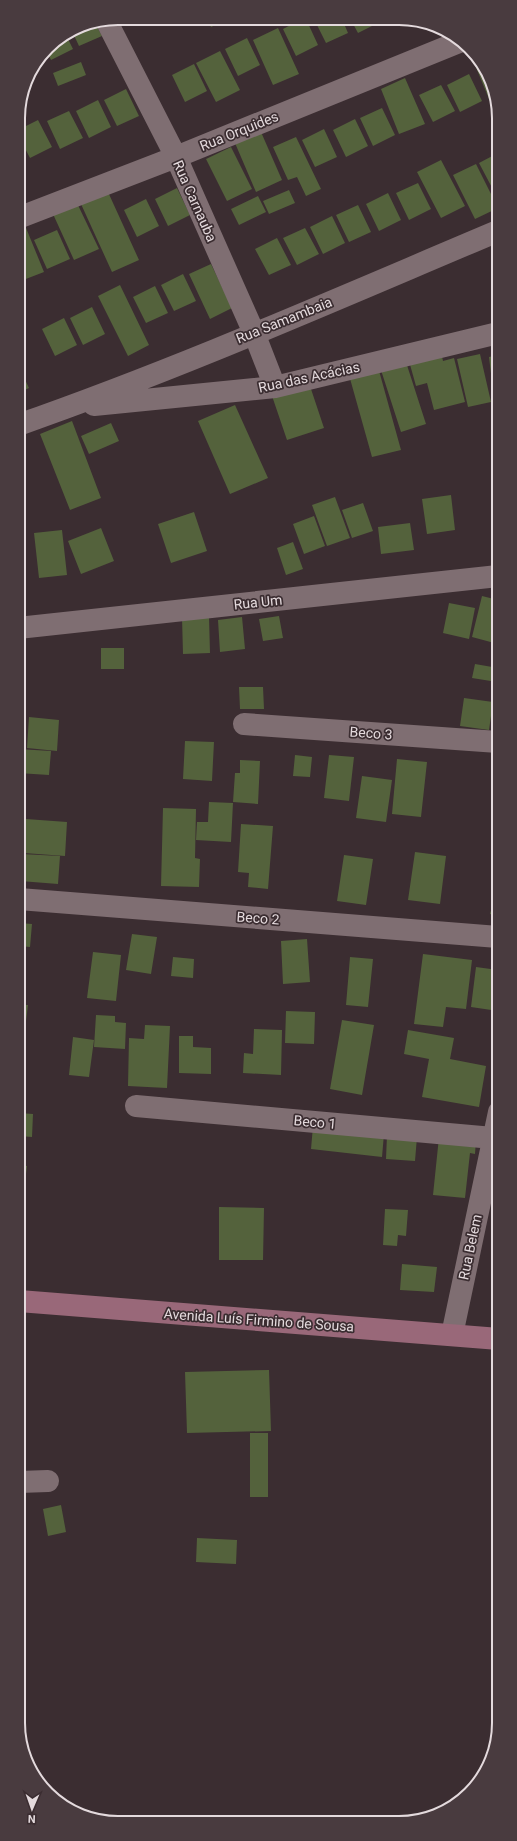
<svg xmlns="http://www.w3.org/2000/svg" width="517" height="1841" font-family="Roboto,sans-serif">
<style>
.building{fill:#54623c}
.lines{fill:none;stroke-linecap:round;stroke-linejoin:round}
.minor{stroke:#7f6e72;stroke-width:22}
.secondary{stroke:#996879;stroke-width:22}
.labels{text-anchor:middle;stroke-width:3.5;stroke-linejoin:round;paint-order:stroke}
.street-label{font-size:14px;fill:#e4dadd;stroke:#3b2d31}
.rim{fill:none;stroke:#e4dadd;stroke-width:2}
</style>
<rect width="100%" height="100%" fill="#3b2d31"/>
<path class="building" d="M140 18H154L143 24Z
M207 19H229L211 27Z
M302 19H306L318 45 296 56 283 29Z
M314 19H342L348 33 326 43Z
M351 20H378L380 22 358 33Z
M95 23 102 36 79 46 72 31 80 26Z
M278 28 299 74 273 85 253 40Z
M66 35 73 49 51 60 46 50Z
M247 38 260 65 238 76 225 49Z
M220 51 240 90 216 102 196 63Z
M81 62 86 75 58 86 53 73Z
M481 63 489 74 498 105V110L494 111 475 65Z
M194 64 207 91 185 102 172 75Z
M469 74 482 101 460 112 447 85Z
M405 78 425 124 399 134 381 89Z
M441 85 455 111 433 122 419 95Z
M24 87 28 98 21 101Z
M126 89 139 116 117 126 104 100Z
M98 100 111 127 89 138 76 111Z
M382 108 395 135 373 146 360 118Z
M69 111 83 138 60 149 47 121Z
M355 119 368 146 346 157 333 130Z
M38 120 52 147 30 158 18 135V130Z
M324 129 337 157 315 167 302 140Z
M261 132 282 180 256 192 235 143Z
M296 137 321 189 306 196 297 177 288 180 273 147Z
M231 147 252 189 227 201 206 159Z
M498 153V199L479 163Z
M441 160 465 206 441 218 417 172Z
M476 164 498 208 475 219 453 175Z
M418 183 431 209 409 220 396 193Z
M177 188 190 215 168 226 155 199Z
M289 190 295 203 269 214 263 201Z
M108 192 139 260 112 272 81 204Z
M388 193 401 220 379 231 366 204Z
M258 196 266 212 239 225 231 209Z
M146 199 159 226 137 237 124 210Z
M77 203 99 249 74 260 53 214Z
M358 205 371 232 349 242 336 215Z
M332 216 345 243 323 254 310 227Z
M24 223 44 272 18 282V247L21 246 18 239V225Z
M305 228 319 254 297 265 283 238Z
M57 230 70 259 47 269 34 240Z
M277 238 291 265 269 275 255 249Z
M211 264 232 308 210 319 189 274Z
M183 274 196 301 174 311 161 285Z
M18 284 23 294 18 296Z
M120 285 149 345 128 356 98 296Z
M155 286 168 313 146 323 133 297Z
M92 307 105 334 83 345 70 318Z
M64 318 77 345 55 356 42 329Z
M441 352 443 361 454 358 465 402 434 410 427 383 416 386 409 361Z
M480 354 491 402 468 407 457 359Z
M498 355V406H495L489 357Z
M405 359 426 424 401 432 380 367Z
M18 365 29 388 18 393Z
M378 367 401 450 372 457 349 375Z
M308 380 324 428 287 440 271 393Z
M235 405 268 478 230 494 198 421Z
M72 421 101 498 70 510 40 434Z
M111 423 119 441 89 454 81 436Z
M451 495 455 530 427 534 422 499Z
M335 497 350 538 327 546 312 505Z
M363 503 373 531 352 538 342 510Z
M194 512 207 551 171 563 158 524Z
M314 516 325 546 304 554 293 524Z
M410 523 414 550 381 554 378 527Z
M101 528 114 561 81 574 68 541Z
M62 530 67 575 39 578 34 533Z
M293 542 303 569 286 575 277 548Z
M482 596 498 600V644L472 637Z
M449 603 475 608 469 639 443 633Z
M209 616 210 653 183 654 182 617Z
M279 616 283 638 263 641 259 619Z
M242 617 245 649 220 652 218 620Z
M101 648H124V669H101Z
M475 664 498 668 497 682 472 678Z
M239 687H263L264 709H240Z
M464 698 493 702 489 730 460 726Z
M29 717 59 720 57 751 27 748Z
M185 741 214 742 212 781 183 779Z
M18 749 51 751 49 775 18 773Z
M295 755 312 757 310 777 293 776Z
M329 755 354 757 349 801 324 798Z
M397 759 427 762 421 817 392 814Z
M240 760 260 761 258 804 233 802 235 773H240Z
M362 776 392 780 386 822 356 818Z
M209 802 233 803 231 842 196 840 197 822H208Z
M163 808 196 809 195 858 200 859 199 887 161 886Z
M26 819 67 822 65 856 24 853Z
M241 824 273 826 268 889 248 887 249 873 238 872Z
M415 852 446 856 440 904 408 900Z
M21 854 60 856 58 884 20 881Z
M344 855 373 859 366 905 337 901Z
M498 884V916L490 914Z
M19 923 32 924 30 947 19 946Z
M132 934 157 937 151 974 126 970Z
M307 939 310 982 283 984 281 941Z
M93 952 121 955 116 1001 87 998Z
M423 954 472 960 466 1009 446 1007 443 1027 414 1024Z
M173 957 194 959 193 978 171 976Z
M350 957 373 959 368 1007 346 1005Z
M476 967 498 970V1011L471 1007Z
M19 1005H28L25 1029 19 1028Z
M286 1011 315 1012 314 1044 285 1043Z
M96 1015 115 1016V1022L126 1023 125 1049 94 1047Z
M342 1020 374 1025 362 1095 330 1089Z
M145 1025 170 1026 167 1088 128 1086 129 1038 144 1039Z
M254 1029 282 1030 281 1075 243 1073 244 1053 253 1054Z
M408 1030 454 1038 450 1059 486 1066 479 1107 422 1097 429 1059 404 1054Z
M179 1036H193V1047L211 1048V1074L179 1073Z
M73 1037 94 1040 89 1077 69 1075Z
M19 1060H21L20 1080H19Z
M19 1113 33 1114 32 1137 19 1136Z
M313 1126 384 1134 382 1157 311 1149Z
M387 1135 417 1137 415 1161 386 1159Z
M439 1137 476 1140 475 1154 470 1153 465 1198 433 1195Z
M19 1165 27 1166 24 1190 19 1189Z
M219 1207 264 1208 263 1260H219Z
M385 1209 408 1210 406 1236 398 1235 397 1246 383 1245Z
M402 1264 437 1267 434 1292 400 1290Z
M269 1370 271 1431 187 1433 185 1372Z
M250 1433H268V1497H250Z
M61 1505 66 1532 48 1536 43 1509Z
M197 1538 237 1540 236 1564 196 1562Z"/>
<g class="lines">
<path class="minor" d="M106 20 176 157 254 333 275 387
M18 218 176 157 459 42
M94 405 275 387 498 333
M18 425C181 368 339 298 498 231
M18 628 498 576
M244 724 498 742
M19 899 498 937
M136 1106 493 1138
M452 1335 499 1112
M19 1482 48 1481"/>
<path class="secondary" d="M19 1301 499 1339"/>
</g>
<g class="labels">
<g class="street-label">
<text transform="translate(239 131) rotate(-22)" y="5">Rua Orquides</text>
<text transform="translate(195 201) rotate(66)" y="5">Rua Carnauba</text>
<text transform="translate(284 320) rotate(-22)" y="5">Rua Samambaia</text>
<text transform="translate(309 377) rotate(-12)" y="5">Rua das Acácias</text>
<text transform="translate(258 602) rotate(-6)" y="5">Rua Um</text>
<text transform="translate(371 733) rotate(4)" y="5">Beco 3</text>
<text transform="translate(258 918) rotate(4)" y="5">Beco 2</text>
<text transform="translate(315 1122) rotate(5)" y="5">Beco 1</text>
<text transform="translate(470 1247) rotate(-78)" y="5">Rua Belem</text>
<text transform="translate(259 1320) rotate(4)" y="5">Avenida Luís Firmino de Sousa</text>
</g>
</g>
<path d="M0 0H517V1841H0ZM118 25H399A93 93 0 0 1 492 118V1723A93 93 0 0 1 399 1816H118A93 93 0 0 1 25 1723V118A93 93 0 0 1 118 25Z" fill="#493b3f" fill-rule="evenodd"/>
<path class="rim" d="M118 25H399A93 93 0 0 1 492 118V1723A93 93 0 0 1 399 1816H118A93 93 0 0 1 25 1723V118A93 93 0 0 1 118 25Z"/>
<g transform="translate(32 1809) rotate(182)" stroke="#3b2d31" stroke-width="3" paint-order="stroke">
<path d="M0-3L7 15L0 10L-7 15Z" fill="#e4dadd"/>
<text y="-6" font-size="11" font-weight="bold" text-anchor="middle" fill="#e4dadd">N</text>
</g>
</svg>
